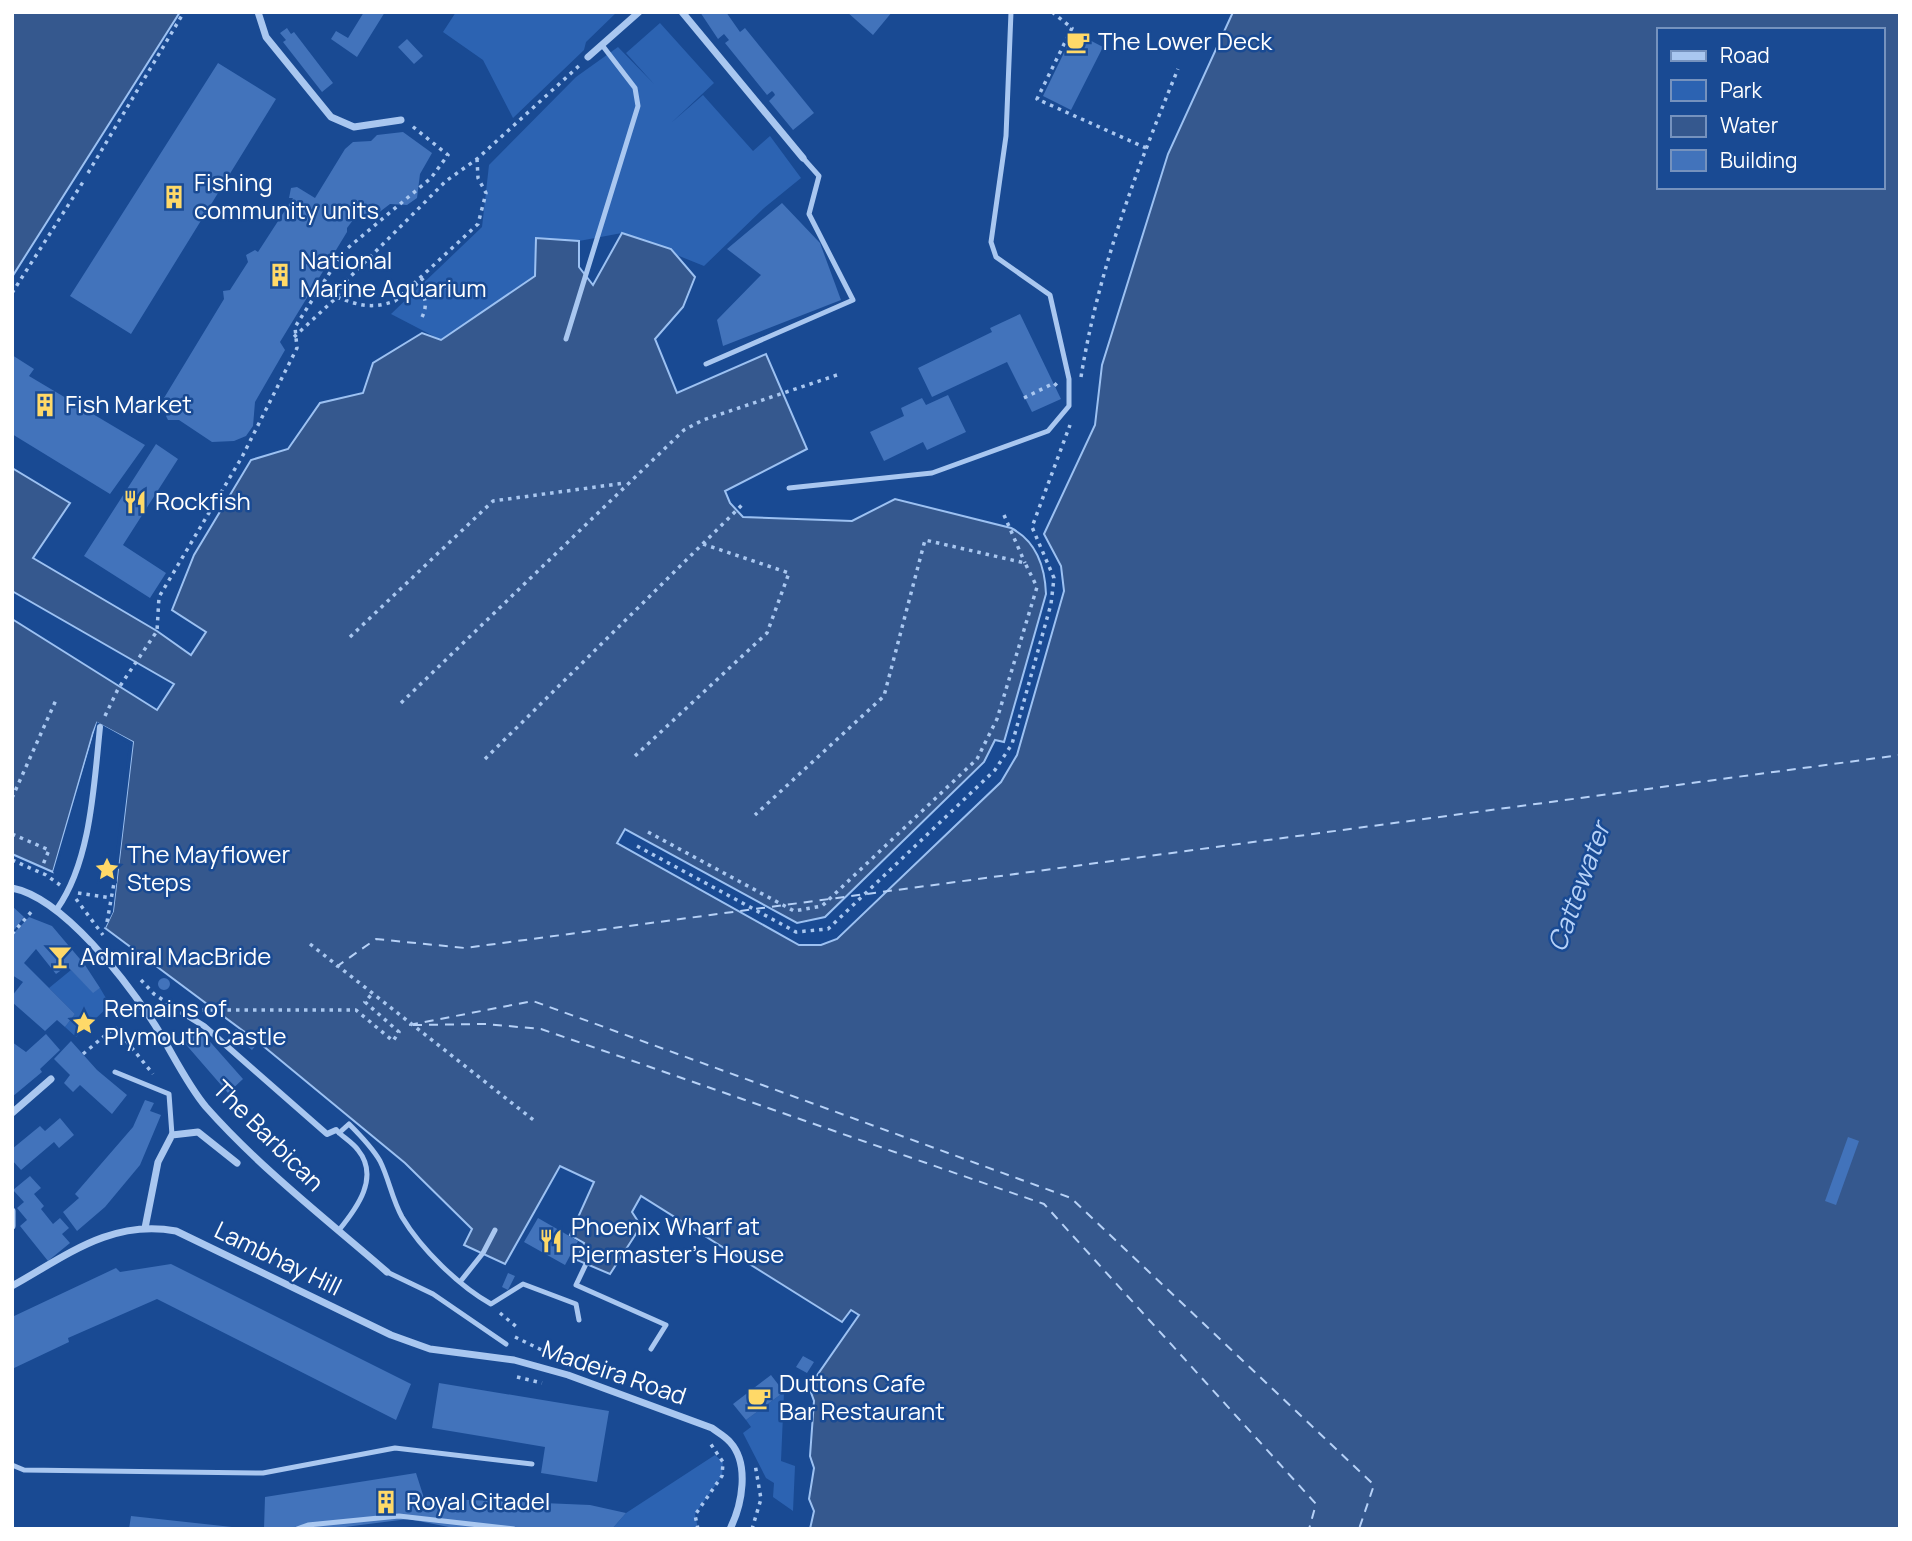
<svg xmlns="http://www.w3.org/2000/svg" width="1912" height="1541" font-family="Manrope,sans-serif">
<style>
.green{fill:#2c63b2}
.water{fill:#35588e;stroke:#9cc1f2;stroke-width:2;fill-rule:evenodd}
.pier{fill:#194a93}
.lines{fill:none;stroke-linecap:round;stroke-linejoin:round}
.ferry{stroke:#b6d1f7;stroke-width:2;stroke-dasharray:9 7;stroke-linecap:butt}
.building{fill:#4273bb}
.path{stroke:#a9c7f0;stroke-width:3.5;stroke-dasharray:3.5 5;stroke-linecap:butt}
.service{stroke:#a9c7f0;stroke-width:5}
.pedestrian{stroke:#a9c7f0;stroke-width:6}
.minor{stroke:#a9c7f0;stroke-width:7}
.labels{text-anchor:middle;stroke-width:5;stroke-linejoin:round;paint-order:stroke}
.poi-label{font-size:24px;fill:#fff;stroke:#194a93;text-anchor:start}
.street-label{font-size:24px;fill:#fff;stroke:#194a93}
.water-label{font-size:26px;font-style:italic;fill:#b6d1f7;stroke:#194a93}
</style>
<rect width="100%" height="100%" fill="#194a93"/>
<path class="green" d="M456 12H617L586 42 584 50 513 118 483 60 443 32Z
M660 23 714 83 671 123 703 95 753 151 770 136 801 178 764 208 704 266 622 233 579 241 537 238 535 276 441 340 391 314 482 227 489 165 576 77 618 47 654 84 626 53Z
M71 970 93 992 100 988 110 1005 76 1037 65 1027 75 1014 49 988Z
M784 1392 781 1461 795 1466 793 1511 773 1497 774 1483 766 1478 743 1433 751 1427 746 1420Z
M715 1455 723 1462 722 1476 695 1514 698 1529H612L626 1513Z"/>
<path class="water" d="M12 12H180L12 277Z
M1233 12H1900V1529H810L814 1511 809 1499 814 1468 810 1456 814 1401 809 1387 859 1315 851 1310 842 1322 641 1196 632 1212 641 1226 610 1274 577 1260 584 1243 570 1235 594 1182 560 1166 505 1264 464 1245 472 1229 405 1163 262 1045 105 928 113 911 133 742 97 723 93 733 53 872 12 854V619L157 710 174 684 12 591V468L70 503 33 558 157 631 191 655 206 632 172 610 194 555 251 460 288 449 320 403 363 393 373 363 422 333 441 340 535 276 536 238 579 241V267L593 285 622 233 671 249 695 277 683 307 655 339 677 393 766 354 807 449 725 491 730 503 743 517 852 521 895 499 1011 528C1036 541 1045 567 1046 594L1004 742 995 740 984 762 825 917 797 923 625 829 617 843 799 945H821L837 939 1001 782 1017 755 1064 591 1061 566 1044 534 1095 425 1102 365 1168 154ZM1658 30H1882V187H1658Z"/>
<path class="pier" d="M97 722 133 742 113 912 105 928 103 925 109 911 129 744 99 727 55 874 53 872Z"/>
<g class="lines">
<path class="ferry" d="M336 967 376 939 465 948 1900 755
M409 1025 533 1001 1071 1198 1374 1485 1359 1529
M413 1025 486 1024 541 1029 1044 1204 1316 1504 1309 1529"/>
</g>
<path class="building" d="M385 12 357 57 331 39 336 31 348 38 364 12Z
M700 12H726L740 32 745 28 814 113 793 130 769 101 775 95 774 93 772 91 767 95 725 43 729 40 724 34 718 39Z
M847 12H892L873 35Z
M287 28 291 34 294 32 333 83 322 92 283 42 286 40 280 33Z
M1074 32 1103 47 1071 110 1043 96Z
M407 39 423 56 414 64 398 47Z
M218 63 276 99 131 334 70 296Z
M403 132 432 153 420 174 417 198 407 205 390 204 373 217 359 212 347 228V232L280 342 285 350 255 402 253 426 246 436 234 441 212 442 179 420H168L166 416 173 404 164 398 224 299 223 291 230 290 248 262 246 255 255 250 258 252 293 198H289L291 188 297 187 315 198 345 149 353 142 371 141 377 135Z
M782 203 820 243 841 300 723 346 717 320 761 275 727 249Z
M1020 314 1061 399 1032 412 1007 362 932 397 918 368 992 332 990 328Z
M12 355 34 369 29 376 145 445 110 494 12 434Z
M948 395 966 432 927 450 923 442 884 461 870 432 904 416 901 408 922 398 926 405Z
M156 444 178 459 123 545 166 573 150 598 84 556Z
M12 906 24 917 12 933Z
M29 917 52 926 85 965 100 988 93 993 67 966 56 974 36 949 24 963 75 1014 65 1027 57 1020 45 1031 12 1002V996L23 982 12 975V935Z
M158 984a6 6 0 1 1 12 0a6 6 0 1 1-12 0Z
M197 1027 243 1079 228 1093 182 1040Z
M236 1029 256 1045 252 1050 232 1034Z
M46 1034 60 1050 40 1069 42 1072 12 1097V1042L26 1052Z
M71 1041 97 1070 127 1095 112 1114 80 1085 73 1092 64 1083 70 1075 54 1059Z
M145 1100 154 1103 150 1111 161 1115 140 1165 105 1207 77 1231 63 1212 79 1198 75 1194 133 1127Z
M60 1118 74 1135 59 1148 54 1142 21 1170 12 1160V1149L40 1126 45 1131Z
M1848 1137 1859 1141 1836 1205 1825 1201Z
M30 1176 41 1188 34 1194 44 1206 41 1209 53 1224 60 1218 69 1228 62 1234 70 1243 48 1261 20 1226 27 1220 17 1208 24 1202 13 1190Z
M538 1218 578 1241 565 1265 524 1242Z
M171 1264 411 1384 396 1420 157 1299 68 1338 69 1342 12 1369V1317L116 1268 120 1272Z
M508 1273 515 1276 508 1290 502 1287Z
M803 1356 814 1362 807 1373 796 1367Z
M771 1375 784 1392 746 1420 733 1404Z
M439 1383 609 1411 597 1482 541 1473 545 1447 432 1428Z
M416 1473 424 1498 590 1505 626 1513 612 1529H459L408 1519 329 1529H264L265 1497Z
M131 1516 232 1527V1529H129Z"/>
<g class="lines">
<path class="path" d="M1052 12 1072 28 1037 99 1146 148
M88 173 184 12
M421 278 437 295 448 288
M415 283C425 294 429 305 421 319
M12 293 83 182
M337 297C360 306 372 309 395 301L478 224 486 193 478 178 477 159
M294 337 337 297 344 283 446 181 477 159 581 64
M1081 377C1098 271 1137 168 1178 69
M1024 398 1054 383 1058 387
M1004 515 1025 563
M350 637 493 501 625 483
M401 703 684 430 703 420 840 374
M105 716 118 689 157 631 159 597 242 457 297 348 295 327 343 252 431 178 448 155 412 126
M635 756 767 633 789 573 703 544
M485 759 743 504
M12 798 56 700
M648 832 794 911 822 906 977 759 997 719 1037 587 1025 563 925 540 884 696 755 815
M12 834 49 850 42 867
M637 846 796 932 828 929 995 770 1012 744 1051 604 1054 578 1032 527 1070 425
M12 860 46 875 60 885
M78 893 111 898
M76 899 103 935
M107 922 114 883
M12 934 32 911
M310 944 536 1122
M141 980 154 994 175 1008
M202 1010H356L393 1041 399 1032 365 1002 371 995
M83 1054 115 1027 153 1074
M500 1313 519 1329
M515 1337 556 1357
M517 1377 542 1383
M698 1529 695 1515 722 1476 723 1462 710 1443
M752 1529 761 1499 755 1464"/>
<path class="service" d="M566 339 638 106 635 88 602 45
M706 364 853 300 809 214 819 176 803 158
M789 488 932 473 1048 431 1069 406V379L1050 295 996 257 991 242 1006 136 1011 12
M115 1072 169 1094 172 1135
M337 1131C343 1137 353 1143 358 1150 380 1177 357 1208 339 1230
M339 1133 349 1124C360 1135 372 1147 380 1161 389 1179 392 1199 402 1217 421 1249 459 1286 491 1304L523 1284 576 1304 579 1320
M586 1264 576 1285 666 1325 651 1349
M387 1272 433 1294 506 1344
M460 1282 483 1253 495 1230
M12 1465 24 1470 263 1473 395 1448 532 1464
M297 1529 308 1525 399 1516 514 1529"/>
<path class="pedestrian" d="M57 909C91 861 94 784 100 727
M183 1013 204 1026 327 1134 336 1130"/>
<path class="minor" d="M258 12 266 37 331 117 354 127 401 120
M682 12 803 158
M588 57 639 12
M12 888C64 898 127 982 155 1025 172 1052 186 1083 206 1107 260 1168 326 1219 387 1272
M12 1113 51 1079
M12 1211V1226
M145 1228 158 1162 172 1135 198 1132 237 1163
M12 1286C66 1256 111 1219 176 1231L391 1335 430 1349 514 1360 568 1375 712 1428C717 1432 725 1436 730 1442 750 1464 742 1505 730 1529"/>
</g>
<defs>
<g id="cafe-bare" transform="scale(1.89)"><path d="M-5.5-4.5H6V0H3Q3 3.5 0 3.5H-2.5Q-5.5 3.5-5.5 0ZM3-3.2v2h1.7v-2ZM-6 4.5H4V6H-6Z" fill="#ffd968" stroke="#194a93" stroke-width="2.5" paint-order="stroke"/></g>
<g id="building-bare" transform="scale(1.89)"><path d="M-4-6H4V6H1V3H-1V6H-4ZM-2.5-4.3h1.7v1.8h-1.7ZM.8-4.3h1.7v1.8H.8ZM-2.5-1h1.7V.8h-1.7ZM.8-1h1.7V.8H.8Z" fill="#ffd968" stroke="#194a93" stroke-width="2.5" paint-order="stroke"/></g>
<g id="restaurant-bare" transform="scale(1.89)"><path d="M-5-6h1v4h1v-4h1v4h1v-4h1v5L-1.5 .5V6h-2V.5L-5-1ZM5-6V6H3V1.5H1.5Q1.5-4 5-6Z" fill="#ffd968" stroke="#194a93" stroke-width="2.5" paint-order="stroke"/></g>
<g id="sight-bare" transform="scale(1.89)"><path d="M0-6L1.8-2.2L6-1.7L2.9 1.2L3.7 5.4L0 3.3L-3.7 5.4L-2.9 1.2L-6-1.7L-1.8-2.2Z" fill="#ffd968" stroke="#194a93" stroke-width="2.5" paint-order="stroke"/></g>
<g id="bar-bare" transform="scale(1.89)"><path d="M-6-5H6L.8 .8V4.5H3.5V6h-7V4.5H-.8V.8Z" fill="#ffd968" stroke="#194a93" stroke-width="2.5" paint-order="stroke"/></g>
</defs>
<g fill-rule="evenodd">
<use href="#cafe-bare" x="1078" y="42"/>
<use href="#building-bare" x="174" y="197"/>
<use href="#building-bare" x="280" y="275"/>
<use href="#building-bare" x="45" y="405"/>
<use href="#restaurant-bare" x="135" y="502"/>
<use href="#sight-bare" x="107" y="869"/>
<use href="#bar-bare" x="60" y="957"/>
<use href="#sight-bare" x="84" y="1023"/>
<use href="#restaurant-bare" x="551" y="1241"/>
<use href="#cafe-bare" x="759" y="1398"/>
<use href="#building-bare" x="386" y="1502"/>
</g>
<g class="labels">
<g class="poi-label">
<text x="1098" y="50">The Lower Deck</text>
<text x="194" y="191">Fishing<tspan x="194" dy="28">community units</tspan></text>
<text x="300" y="269">National<tspan x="300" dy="28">Marine Aquarium</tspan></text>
<text x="65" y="413">Fish Market</text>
<text x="155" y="510">Rockfish</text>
<text x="127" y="863">The Mayflower<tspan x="127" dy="28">Steps</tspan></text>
<text x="80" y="965">Admiral MacBride</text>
<text x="104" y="1017">Remains of<tspan x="104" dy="28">Plymouth Castle</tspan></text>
<text x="571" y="1235">Phoenix Wharf at<tspan x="571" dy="28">Piermaster's House</tspan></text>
<text x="779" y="1392">Duttons Cafe<tspan x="779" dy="28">Bar Restaurant</tspan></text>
<text x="406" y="1510">Royal Citadel</text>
</g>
<g class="street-label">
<text transform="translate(268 1136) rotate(45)" y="8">The Barbican</text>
<text transform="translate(278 1259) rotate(26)" y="8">Lambhay Hill</text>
<text transform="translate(614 1373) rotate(19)" y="8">Madeira Road</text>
</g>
<g class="water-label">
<text transform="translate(1579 887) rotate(-70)" y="9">Cattewater</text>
</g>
</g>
<rect width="1912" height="1541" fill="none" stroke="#ffffff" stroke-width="28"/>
<rect x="1657" y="28" width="228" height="161" fill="#194a93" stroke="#7592be" stroke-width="2"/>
<rect x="1671" y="51" width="35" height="10" fill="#a9c7f0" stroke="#7592be" stroke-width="2"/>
<text x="1720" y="63" font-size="21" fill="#ffffff">Road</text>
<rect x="1671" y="80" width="35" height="21" fill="#2c63b2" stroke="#7592be" stroke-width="2"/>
<text x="1720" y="98" font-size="21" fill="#ffffff">Park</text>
<rect x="1671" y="116" width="35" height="21" fill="#35588e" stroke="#7592be" stroke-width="2"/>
<text x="1720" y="133" font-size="21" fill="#ffffff">Water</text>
<rect x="1671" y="150" width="35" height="21" fill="#4273bb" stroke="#7592be" stroke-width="2"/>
<text x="1720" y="168" font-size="21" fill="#ffffff">Building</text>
</svg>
